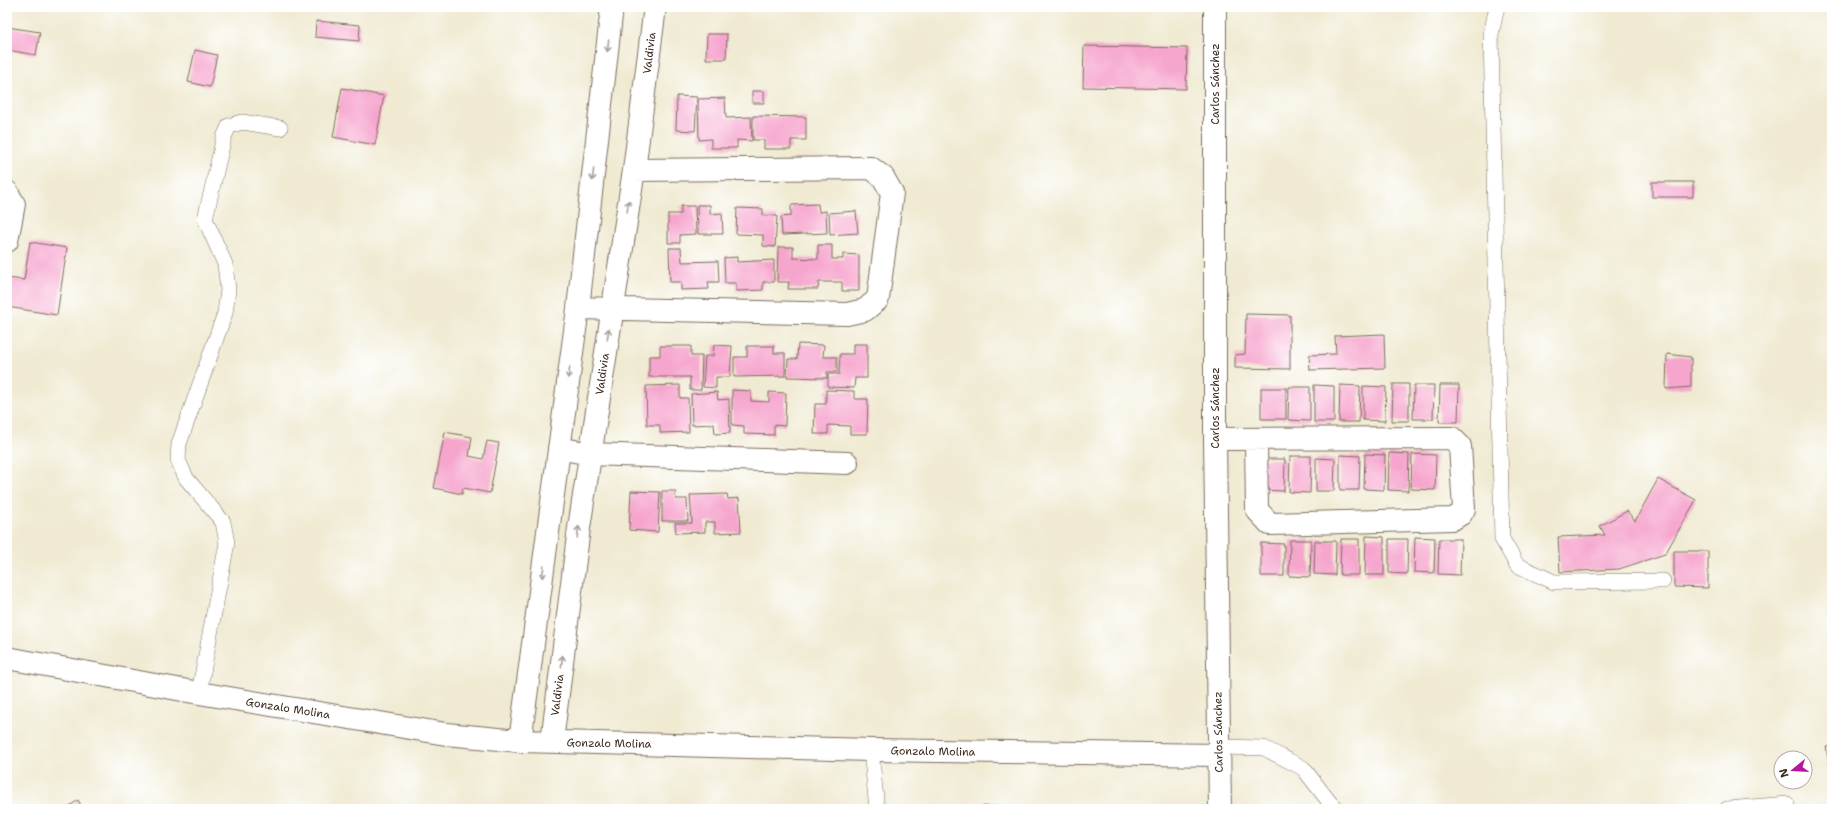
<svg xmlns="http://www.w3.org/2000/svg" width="1839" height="816" font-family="'Shantell Sans',sans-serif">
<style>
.building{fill:#f6a5cd}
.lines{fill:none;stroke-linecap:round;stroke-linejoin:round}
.lane-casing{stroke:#7a6d5d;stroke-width:16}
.street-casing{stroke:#7a6d5d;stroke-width:24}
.lane{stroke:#fff;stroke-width:15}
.street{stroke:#fff;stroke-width:22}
.oneway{stroke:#a79f9a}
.labels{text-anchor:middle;stroke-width:3;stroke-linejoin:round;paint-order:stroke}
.street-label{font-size:11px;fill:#3b2a1e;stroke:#fff}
</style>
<rect width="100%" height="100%" fill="#fff"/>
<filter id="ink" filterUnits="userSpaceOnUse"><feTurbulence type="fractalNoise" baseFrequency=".025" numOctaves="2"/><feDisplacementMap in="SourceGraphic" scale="8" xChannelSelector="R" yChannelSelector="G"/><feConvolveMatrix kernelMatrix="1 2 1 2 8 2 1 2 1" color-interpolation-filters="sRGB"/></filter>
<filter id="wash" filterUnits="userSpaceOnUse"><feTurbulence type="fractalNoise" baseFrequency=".012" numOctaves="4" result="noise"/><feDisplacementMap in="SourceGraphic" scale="16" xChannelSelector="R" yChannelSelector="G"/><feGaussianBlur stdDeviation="0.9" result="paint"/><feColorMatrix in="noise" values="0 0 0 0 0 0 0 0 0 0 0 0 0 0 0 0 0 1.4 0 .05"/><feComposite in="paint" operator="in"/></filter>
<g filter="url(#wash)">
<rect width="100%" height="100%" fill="#f0ead2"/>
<g id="blocks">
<path class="building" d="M316 21 360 25 359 41 315 37Z
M7 27 40 32 36 55 7 50Z
M707 34H727L726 59H706Z
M1084 46 1187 48 1186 89 1083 87Z
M195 50 217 55 210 87 188 82Z
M342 88 384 96 375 145 333 137Z
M752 91H764V103H752Z
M677 96 697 97 695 131 676 130Z
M725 98 726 118 751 117 752 141 737 140V148H711V139L699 140 698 99Z
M753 116 806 117V140H791V149H764V140H753Z
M1652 182H1693V197H1652Z
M818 204 819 212 826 211 827 233 782 235 781 217 791 216V205Z
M697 205H710V214L722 213 723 234H698Z
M681 206H695L696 234 680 235V243H668V214H681Z
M737 208 763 209V215L777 216 775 247 763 246V235L736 234Z
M856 211 858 233 830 235 829 213Z
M30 242 67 248 57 315 7 307V278L24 280Z
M818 245H832V259H843V254L859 255V291H842V282H819L818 289H788L789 282H777L778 247H793V258L818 259Z
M669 248H681L682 262 718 261 719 282H708L709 289 681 290V282H670Z
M737 257V262L774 260V282H763V290L736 291V283H725L724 258Z
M1246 314 1290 315V369L1235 368V355L1245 354Z
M1384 334 1385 368 1310 370 1309 355 1336 354 1335 336Z
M798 344 824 345 823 357H837V372H827V378L787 377 788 359H797Z
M853 344H867V378H855L854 388 828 387V374H839L840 354H853Z
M714 345 732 346 730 377H716V388L703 387 705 356H713Z
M660 346H691V356H702L701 390H690V377H649V356H660Z
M747 346H774V353H785V376L734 377V357H747Z
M1667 354 1691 357V387L1666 389Z
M1393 384H1409V421H1392Z
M680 385V398H688L689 432 660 433V425H647L646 386Z
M1314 385 1334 386V422H1314Z
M1340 385 1360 386 1359 422H1339Z
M1414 385H1434L1433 419H1413Z
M1440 385H1459L1458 422H1439Z
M1363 386 1386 387 1385 421 1363 420Z
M1289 387H1310V421L1288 420Z
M1261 388H1286V419H1261Z
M732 390 751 391V401L769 402V392L786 393 785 426 774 425V435L744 434V426L732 425Z
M826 390 854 391V399H868L867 434H850V426L828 425V434H814L815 404H826Z
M717 392 718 400 729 399 730 433 715 434 714 424 692 425 691 394Z
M445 432 472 437 469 456 483 459 487 441 499 443 490 493 463 488 462 494 434 488Z
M1389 453 1409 454 1408 491 1388 490Z
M1365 454 1385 455 1384 490 1364 489Z
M1412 454 1436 455 1435 490 1411 489Z
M1340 455 1360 456 1359 490H1340Z
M1290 456H1311L1310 493 1289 492Z
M1316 458 1335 459 1334 491H1316Z
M1261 459H1285L1284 491 1260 490Z
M1658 479 1696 500 1665 554 1619 569 1560 572 1558 537 1605 535 1600 526 1627 511 1635 521Z
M631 491 660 492 658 532 629 530Z
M662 491H675L676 499H687L688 521H662Z
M727 494 728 499 739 498 741 532 715 533V522H705V532L676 533 675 523H692L690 495Z
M1366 536 1384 537V575H1365Z
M1415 537 1435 538 1434 573 1414 572Z
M1341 539H1359V575H1340Z
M1389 539H1408L1407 574 1389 573Z
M1439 539H1461L1460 575 1438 574Z
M1290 540H1311L1310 577 1289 576Z
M1315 541H1336L1335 575 1314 574Z
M1261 543 1284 544V576H1261Z
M1674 551H1708V588L1674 587Z
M1832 746V773H1831L1826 747Z
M78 800 83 809H68L67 808Z
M1014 806 1015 809H917V807Z"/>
</g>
</g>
<g filter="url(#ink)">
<use href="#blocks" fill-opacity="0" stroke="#7a6d5d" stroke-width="1"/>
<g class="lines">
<g class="lane-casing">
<path id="lane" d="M1497 7 1491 34 1502 539 1517 565 1554 582 1663 581
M199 693 227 543 223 522 186 478 178 460 179 444 225 313 228 290 225 264 205 219 224 137 229 126 242 122 280 128
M1218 747 1264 748 1303 768 1331 804 1338 809
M871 750 877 809
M1727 809 1787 804"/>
</g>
<g class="street-casing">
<path id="street" d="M1215 7V439L1220 809
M7 192 14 204 7 241
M578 308 847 314 865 310 878 299 892 193 883 177 871 168 634 170
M1215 439 1452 438 1460 446 1464 509 1461 514 1453 519 1270 524 1257 510 1256 441
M559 448 590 454 847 463
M7 658 199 693 446 734 520 741 871 750 1218 755
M520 741 578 308 612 7
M552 741 579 528 634 170 655 7"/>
</g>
<use href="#lane" class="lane"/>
<use href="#street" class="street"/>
</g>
<defs><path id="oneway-shaft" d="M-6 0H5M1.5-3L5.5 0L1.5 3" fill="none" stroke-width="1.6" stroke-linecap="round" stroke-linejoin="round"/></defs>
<g class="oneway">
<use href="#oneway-shaft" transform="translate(608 46) rotate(96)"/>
<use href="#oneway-shaft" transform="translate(593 175) rotate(96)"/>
<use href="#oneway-shaft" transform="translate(628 206) rotate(-81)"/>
<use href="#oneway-shaft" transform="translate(608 334) rotate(-82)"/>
<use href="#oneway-shaft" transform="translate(569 373) rotate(98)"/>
<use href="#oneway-shaft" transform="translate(578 532) rotate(-82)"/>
<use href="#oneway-shaft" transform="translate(543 572) rotate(98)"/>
<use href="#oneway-shaft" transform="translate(562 661) rotate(-83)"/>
</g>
</g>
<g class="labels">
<g class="street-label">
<text transform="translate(649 53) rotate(-83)" y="4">Valdivia</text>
<text transform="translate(1215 84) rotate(-90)" y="4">Carlos Sánchez</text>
<text transform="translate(602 374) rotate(-82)" y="4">Valdivia</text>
<text transform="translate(1215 408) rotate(-90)" y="4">Carlos Sánchez</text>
<text transform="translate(557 695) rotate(-83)" y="4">Valdivia</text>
<text transform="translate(288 708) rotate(9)" y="4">Gonzalo Molina</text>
<text transform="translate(1218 732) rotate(-91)" y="4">Carlos Sánchez</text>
<text transform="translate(609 743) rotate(1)" y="4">Gonzalo Molina</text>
<text transform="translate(933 751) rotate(1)" y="4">Gonzalo Molina</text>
</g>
</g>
<rect width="1839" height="816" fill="none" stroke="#fff" stroke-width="24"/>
<g transform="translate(1793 770) rotate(252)"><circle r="19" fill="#ffffff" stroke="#b1aaa5"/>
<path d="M0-3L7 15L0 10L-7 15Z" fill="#b5179e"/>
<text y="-6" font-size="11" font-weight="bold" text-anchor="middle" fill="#3b2a1e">N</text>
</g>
</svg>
